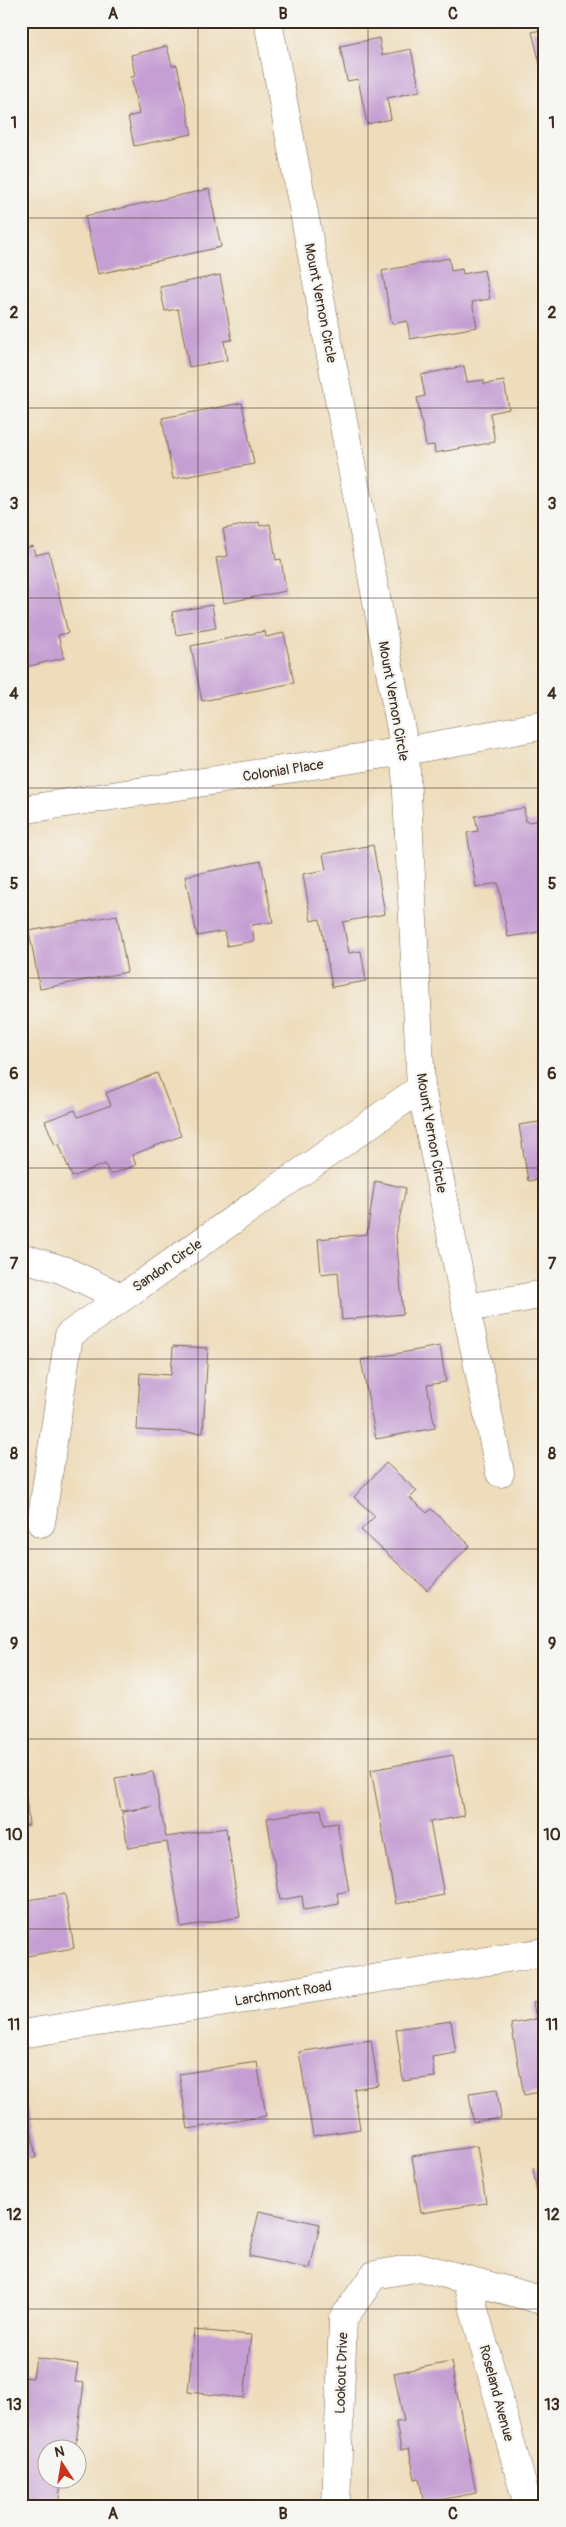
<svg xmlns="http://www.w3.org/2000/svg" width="566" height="2527" font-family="Pangolin,sans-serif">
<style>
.building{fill:#c59fd3}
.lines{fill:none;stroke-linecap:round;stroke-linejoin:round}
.minor-casing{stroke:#7a6855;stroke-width:29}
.minor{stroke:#fff;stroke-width:28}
.grid{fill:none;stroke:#3b2a1e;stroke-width:1;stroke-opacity:0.55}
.labels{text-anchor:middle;stroke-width:5;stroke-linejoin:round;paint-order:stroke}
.street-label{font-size:14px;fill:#3b2a1e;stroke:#f6f6f2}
.neatline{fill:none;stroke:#3b2a1e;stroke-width:2}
.grid-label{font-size:16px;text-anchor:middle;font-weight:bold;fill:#3b2a1e}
</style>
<rect width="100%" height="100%" fill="#f6f6f2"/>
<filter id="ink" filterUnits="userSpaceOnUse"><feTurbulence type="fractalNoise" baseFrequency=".02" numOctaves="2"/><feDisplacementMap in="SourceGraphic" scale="10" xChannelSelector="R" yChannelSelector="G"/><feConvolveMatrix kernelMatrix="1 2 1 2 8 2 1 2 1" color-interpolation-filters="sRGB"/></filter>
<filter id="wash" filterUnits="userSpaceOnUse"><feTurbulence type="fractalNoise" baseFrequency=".0096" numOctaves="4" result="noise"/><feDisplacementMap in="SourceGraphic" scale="20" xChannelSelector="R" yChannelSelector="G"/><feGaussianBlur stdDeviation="1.12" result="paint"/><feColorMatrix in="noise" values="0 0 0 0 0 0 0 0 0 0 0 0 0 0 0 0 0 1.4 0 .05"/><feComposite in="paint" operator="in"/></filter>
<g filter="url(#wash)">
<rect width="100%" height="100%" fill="#eedcba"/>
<g id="blocks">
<path class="building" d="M545 29V78L544 79 532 32Z
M379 38 382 55 411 49 420 91 387 98 391 119 367 124 358 79 347 81 340 46Z
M167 46 172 66 177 65 192 134 134 146 128 117 139 114 131 77 135 76 131 55Z
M209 189 221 247 98 274 85 216Z
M449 258 451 271 462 269 463 274 484 270 490 299 472 302 477 327 410 339 407 321 392 324 382 271Z
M220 275 232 340 224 341 227 360 189 367 178 309 165 311 160 287Z
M464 366 467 382 484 380V384L504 381 509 409 490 413 495 442 435 453 434 445 426 446 417 398 425 396 421 375Z
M242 403 254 464 173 479 162 418Z
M259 522 260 526 270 524 276 560 281 559 286 591 224 603 216 558 228 556 223 529Z
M33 546 35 555 49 552 68 633 58 635 64 658 21 668V549Z
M212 605 216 628 176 635 172 612Z
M265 631 266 637 284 633 294 683 202 701 191 646Z
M524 808 526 822 537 821 545 866V873H542L545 887V931L508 937 498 883 476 887 467 833 478 831 475 816Z
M373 845 385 914 343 922 349 953 361 951 366 981 332 987 320 919 311 921 303 874 326 870 323 854Z
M261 861 273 922 252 925 254 941 227 946 224 931 197 936 185 876Z
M117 915 127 972 40 989 29 931Z
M157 1073 181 1136 132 1155 136 1165 110 1175 105 1164 72 1177 59 1144 55 1145 45 1121 75 1110 78 1117 111 1105 106 1093Z
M545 1121V1178L528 1181 519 1125Z
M375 1181 406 1188 396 1234 403 1314 342 1320 338 1272 321 1274 318 1239 367 1234Z
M173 1346 208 1348 203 1433 137 1430 140 1373 171 1375Z
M440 1346 446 1382 427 1385 435 1428 376 1439 361 1360Z
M386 1463 417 1491 410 1498 427 1513 431 1509 470 1545 427 1590 361 1530 375 1516 354 1497Z
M453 1755 464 1816 430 1822 444 1895 396 1904 371 1770Z
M153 1772 166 1837 226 1828 240 1917 181 1927 167 1842 128 1848 122 1812 152 1807 121 1811 115 1778Z
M21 1797H26L29 1825 21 1826Z
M321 1809 324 1825 337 1823 349 1891 337 1893 339 1904 304 1910 302 1896 280 1900 267 1818Z
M65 1894 74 1948 21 1957V1901Z
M545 2000V2091L524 2095 511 2024 536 2019 533 2002Z
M451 2021 456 2053 432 2057 435 2077 403 2081 396 2029Z
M371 2040 378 2085 354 2089 360 2129 313 2136 299 2052Z
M257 2062 266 2116 188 2129 179 2074Z
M21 2072 36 2158 21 2160Z
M497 2089 501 2118 473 2122 469 2093Z
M477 2146 486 2203 421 2213 412 2156Z
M545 2166V2238H544L533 2168Z
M259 2211 320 2224 310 2269 249 2256Z
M194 2330 251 2335 244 2398 188 2392Z
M36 2358 78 2364 75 2382 84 2383 75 2450H48V2480H71L70 2486 61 2484 58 2506H21V2377L33 2378Z
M451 2362 476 2493 424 2503 419 2478 415 2479 409 2448 401 2450 396 2422 404 2421 394 2373Z"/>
</g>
</g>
<g filter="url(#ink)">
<use href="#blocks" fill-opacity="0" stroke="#7a6855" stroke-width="1"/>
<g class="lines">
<g class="minor-casing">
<path id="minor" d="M268 21 405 751 421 1088 500 1473
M21 810 405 751 545 725
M21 1257 63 1270 121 1297
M467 1308 545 1294
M41 1523 69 1335 421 1088
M21 2034 545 1952
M466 2280 528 2506
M336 2506 343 2319 374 2275 420 2267 545 2301"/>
</g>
<use href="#minor" class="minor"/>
</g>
</g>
<path class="grid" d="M198 21V2506M368 21V2506M21 218H545M21 408H545M21 598H545M21 788H545M21 978H545M21 1168H545M21 1359H545M21 1549H545M21 1739H545M21 1929H545M21 2119H545M21 2309H545"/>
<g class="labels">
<g class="street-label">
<text transform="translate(321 303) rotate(79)" y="5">Mount Vernon Circle</text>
<text transform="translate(394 701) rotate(80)" y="5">Mount Vernon Circle</text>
<text transform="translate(283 770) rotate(-9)" y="5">Colonial Place</text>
<text transform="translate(432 1133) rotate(80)" y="5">Mount Vernon Circle</text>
<text transform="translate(167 1265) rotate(-35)" y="5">Sandon Circle</text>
<text transform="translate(283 1993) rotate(-9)" y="5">Larchmont Road</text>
<text transform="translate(341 2373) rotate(-88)" y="5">Lookout Drive</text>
<text transform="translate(497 2393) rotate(75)" y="5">Roseland Avenue</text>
</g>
</g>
<rect width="566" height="2527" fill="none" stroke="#f6f6f2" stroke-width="55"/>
<g transform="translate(62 2464) rotate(348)"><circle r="24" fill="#f6f6f2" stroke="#aba49d"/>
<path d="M0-4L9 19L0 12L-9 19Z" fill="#c8321e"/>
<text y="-8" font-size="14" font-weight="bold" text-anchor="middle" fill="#3b2a1e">N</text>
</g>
<rect x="28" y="28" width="510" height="2472" class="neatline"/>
<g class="grid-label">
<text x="113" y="19">A</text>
<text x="283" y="19">B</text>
<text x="453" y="19">C</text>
<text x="14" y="128">1</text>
<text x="552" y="128">1</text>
<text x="14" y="318">2</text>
<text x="552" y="318">2</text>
<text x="14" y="509">3</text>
<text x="552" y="509">3</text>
<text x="14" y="699">4</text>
<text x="552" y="699">4</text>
<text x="14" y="889">5</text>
<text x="552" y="889">5</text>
<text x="14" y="1079">6</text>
<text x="552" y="1079">6</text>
<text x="14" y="1269">7</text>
<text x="552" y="1269">7</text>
<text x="14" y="1459">8</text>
<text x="552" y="1459">8</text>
<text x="14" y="1649">9</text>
<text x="552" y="1649">9</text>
<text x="14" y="1840">10</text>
<text x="552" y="1840">10</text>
<text x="14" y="2030">11</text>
<text x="552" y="2030">11</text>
<text x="14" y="2220">12</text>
<text x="552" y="2220">12</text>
<text x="14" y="2410">13</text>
<text x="552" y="2410">13</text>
<text x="113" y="2519">A</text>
<text x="283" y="2519">B</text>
<text x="453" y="2519">C</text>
</g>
</svg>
